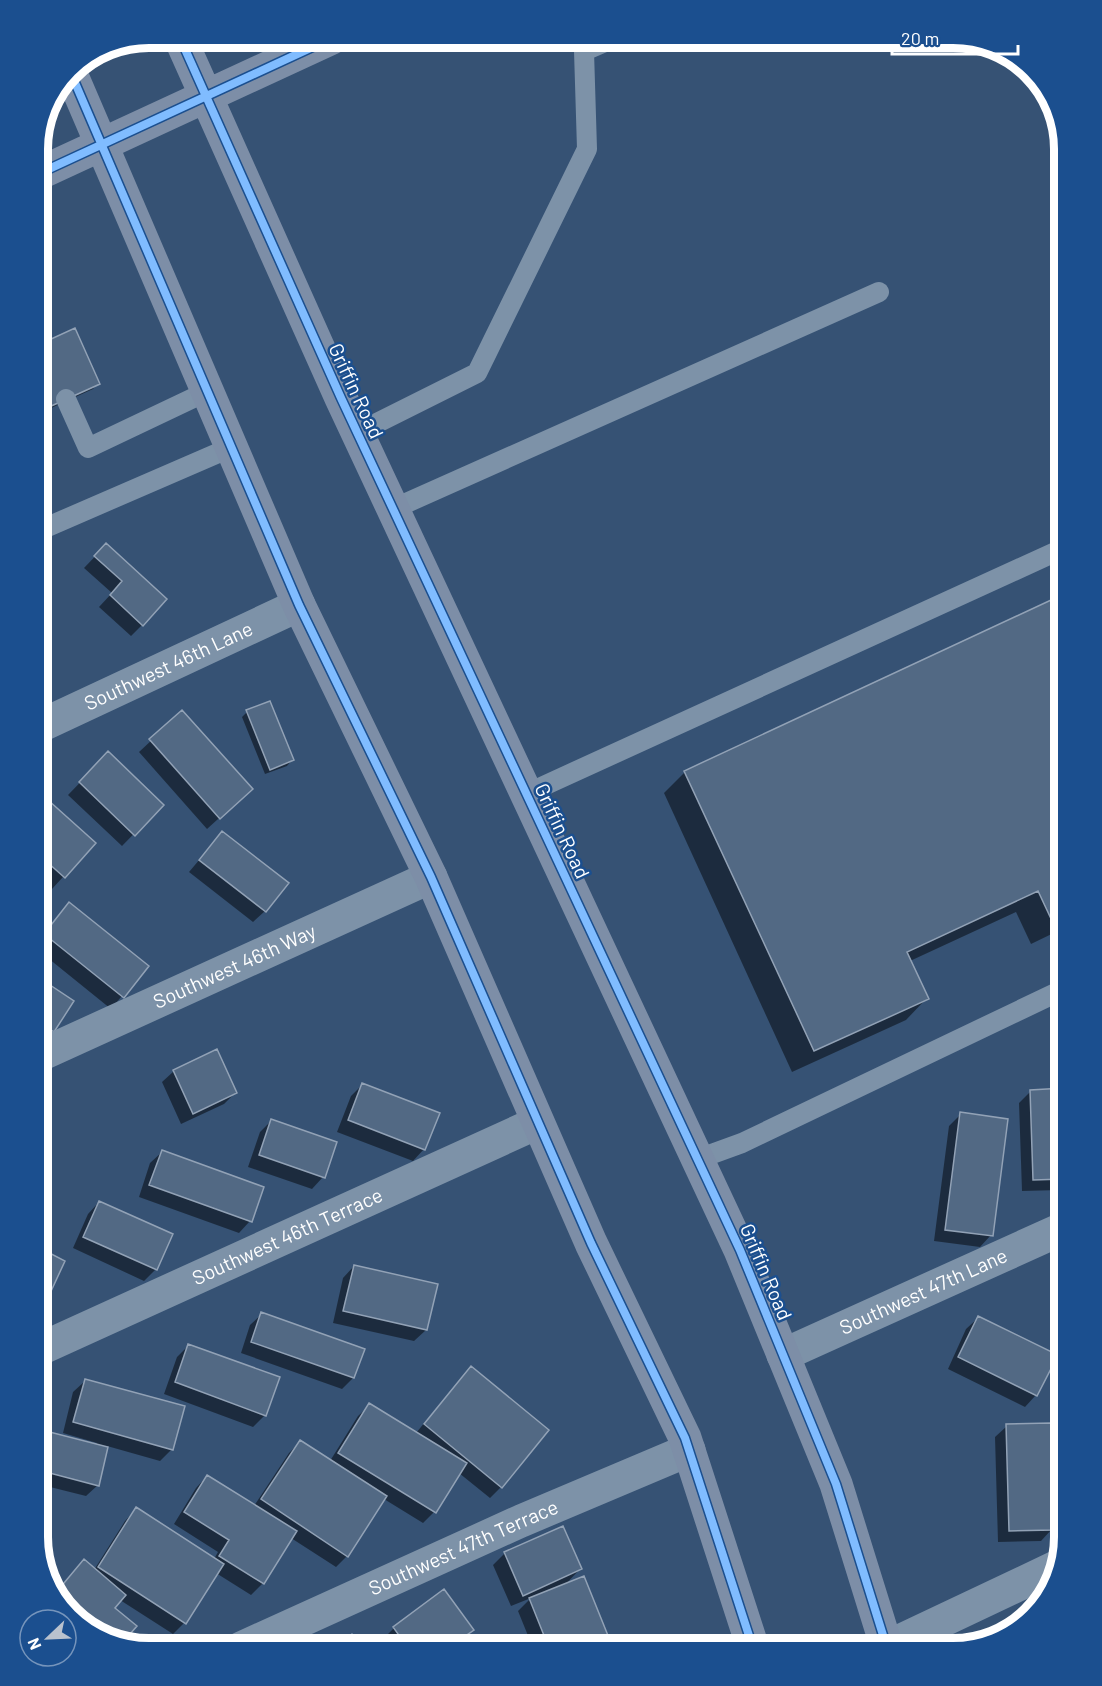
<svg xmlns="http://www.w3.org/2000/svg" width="1102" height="1686" font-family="Barlow,sans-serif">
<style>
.shadow{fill:#0007}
.building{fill:#526984;stroke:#92a2b6;stroke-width:1.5}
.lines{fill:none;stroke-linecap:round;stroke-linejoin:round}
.lane{stroke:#7d92a8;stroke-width:20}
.street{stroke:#7d92a8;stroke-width:33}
.primary{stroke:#7d8ea7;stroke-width:33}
.cycleway-casing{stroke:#1b4f8f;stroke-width:11}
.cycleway{stroke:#80bcff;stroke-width:8}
.labels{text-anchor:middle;stroke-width:5;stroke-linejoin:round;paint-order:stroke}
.street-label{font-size:20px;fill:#fff;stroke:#1b4f8f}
.rim{fill:none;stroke:#fff;stroke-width:8}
</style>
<rect width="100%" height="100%" fill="#365274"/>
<path class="shadow" d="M38 347 98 383 93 389 38 414Z
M106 545 142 625 131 636 99 607 112 593 84 568Z
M1064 596V928L1031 944 1016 912 910 961 927 998 906 1020 792 1072 664 793 685 772Z
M182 712 239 800 207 829 139 752Z
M247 712 292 760 287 766 265 774 242 717Z
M97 765 162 805 122 846 68 795Z
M38 793 94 843 52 889 38 876Z
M222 833 265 911 253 922 189 872Z
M69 904 147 966 111 1009 38 950V941Z
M38 979 72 1001 53 1032 38 1041Z
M174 1071 235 1093 224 1104 181 1124 162 1082Z
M362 1085 424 1149 413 1161 337 1132 351 1096Z
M1064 1090V1185L1060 1190 1022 1191 1019 1103 1031 1091Z
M961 1114 991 1235 980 1247 934 1241 949 1126Z
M272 1120 323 1177 312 1189 248 1167 260 1132Z
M162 1152 250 1221 239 1233 139 1197 150 1163Z
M99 1202 156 1269 144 1281 73 1248 88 1214Z
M38 1249 63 1261 45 1301 38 1308Z
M354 1266 426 1330 414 1341 333 1323 343 1278Z
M262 1314 353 1378 342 1389 241 1353 250 1325Z
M978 1318 1036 1395 1025 1407 948 1369 966 1329Z
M189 1345 265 1415 253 1427 164 1394 177 1357Z
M460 1380 501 1487 490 1498 459 1473 434 1512 423 1523 384 1499 347 1556 336 1567 291 1538 263 1583 251 1595 216 1573 184 1623 173 1634 120 1600 113 1608 122 1642 94 1570 125 1521 136 1509 214 1559 218 1552 174 1524 196 1488 207 1476 254 1506 289 1453 300 1442 330 1461 358 1416 370 1405 416 1433Z
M85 1381 172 1449 160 1461 107 1446 98 1485 86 1496 38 1484V1431L96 1446 97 1443 63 1433 73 1392Z
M1007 1426 1052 1529 1041 1541 998 1542 995 1437Z
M1064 1446V1489L1061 1450Z
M505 1553 580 1569 564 1586 583 1578 611 1648H533L518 1611 531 1598 511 1606 493 1565Z
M444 1591 472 1629 463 1639 470 1648H389L382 1640 394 1628Z"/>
<path class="building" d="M75 328 100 384 38 412V345Z
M106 543 167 599 143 626 110 595 122 581 94 556Z
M1064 594V918L1053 923 1038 891 907 952 929 999 814 1051 684 771Z
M270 701 294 760 270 770 246 710Z
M182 710 253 789 220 819 149 739Z
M108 751 164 805 135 836 79 782Z
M38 791 96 843 65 878 38 854Z
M222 831 289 883 266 912 199 860Z
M69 902 149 966 124 998 44 934Z
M38 977 74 1001 54 1032 38 1022Z
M217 1049 237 1093 193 1114 173 1070Z
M362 1083 440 1113 425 1150 348 1120Z
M1064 1088V1179L1033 1180 1030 1090Z
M960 1112 1008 1119 993 1236 945 1230Z
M271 1119 337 1142 325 1178 259 1155Z
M162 1150 264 1187 252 1222 149 1185Z
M99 1201 173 1234 157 1270 83 1237Z
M38 1247 65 1261 46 1302 38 1298Z
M354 1265 438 1284 427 1330 343 1311Z
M261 1312 365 1349 354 1378 251 1342Z
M978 1316 1058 1355 1037 1396 958 1357Z
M188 1344 280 1377 266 1416 175 1382Z
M471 1366 549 1430 502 1488 424 1424Z
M85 1379 185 1406 173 1450 73 1422Z
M369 1403 467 1463 436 1513 338 1453Z
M1051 1423 1054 1530 1009 1531 1006 1424Z
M38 1429 108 1447 99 1486 38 1470Z
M300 1440 387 1496 348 1557 261 1499Z
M207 1475 297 1531 264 1584 219 1556 229 1540 184 1512Z
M136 1507 224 1564 186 1624 98 1567Z
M563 1526 582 1569 523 1596 504 1552Z
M84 1559 126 1595 115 1608 137 1626 123 1642 87 1630 54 1595Z
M584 1576 613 1648H549L529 1598Z
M444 1589 474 1630 464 1637 472 1648H408L393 1627Z
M352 1634 370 1648H341Z"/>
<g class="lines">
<path class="lane" d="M38 332 42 343
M66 399 88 448 208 391
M357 433 477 373 587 149 584 51 614 38
M393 509 879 292
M38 531 232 447
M526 794 1064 548
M698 1159 742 1143 1064 989"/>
<g class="street">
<path id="s1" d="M38 727 299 605"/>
<path id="s2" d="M38 1056 431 877"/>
<path id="s3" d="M38 1350 537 1123"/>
<path id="s4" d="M783 1355 1064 1228"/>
<path d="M887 1647 1056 1567"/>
<path id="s5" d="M241 1648 521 1521 689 1450"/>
</g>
<path class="primary" d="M180 38 341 398 740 1250 836 1484 887 1648
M70 71 299 605 431 877 591 1243 685 1438 753 1648
M38 174 332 38"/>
<g class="cycleway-casing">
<path id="cycleway" d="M180 38 341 398 740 1250 836 1484 887 1648
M70 71 299 605 431 877 591 1243 685 1438 753 1648
M38 174 332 38"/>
</g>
<use href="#cycleway" class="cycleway"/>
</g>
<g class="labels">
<g class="street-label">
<text transform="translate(356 391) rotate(65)" y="7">Griffin Road</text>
<text dy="7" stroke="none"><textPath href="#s1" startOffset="144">Southwest 46th Lane</textPath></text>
<text transform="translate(562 831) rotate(65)" y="7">Griffin Road</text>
<text dy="7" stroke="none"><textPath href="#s2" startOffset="216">Southwest 46th Way</textPath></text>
<text dy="7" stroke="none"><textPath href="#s3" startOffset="274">Southwest 46th Terrace</textPath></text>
<text transform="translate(766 1272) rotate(67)" y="7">Griffin Road</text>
<text dy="7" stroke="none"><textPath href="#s4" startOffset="154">Southwest 47th Lane</textPath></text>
<text dy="7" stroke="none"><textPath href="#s5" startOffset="244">Southwest 47th Terrace</textPath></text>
</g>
</g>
<path d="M0 0H1102V1686H0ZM149 48H953A101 101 0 0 1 1054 149V1537A101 101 0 0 1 953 1638H149A101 101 0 0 1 48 1537V149A101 101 0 0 1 149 48Z" fill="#1b4f8f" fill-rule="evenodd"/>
<path class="rim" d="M149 48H953A101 101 0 0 1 1054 149V1537A101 101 0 0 1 953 1638H149A101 101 0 0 1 48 1537V149A101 101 0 0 1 149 48Z"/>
<g transform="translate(48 1638) rotate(247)"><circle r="28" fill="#1b4f8f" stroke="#7695bc" stroke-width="1.5"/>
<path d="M0-4.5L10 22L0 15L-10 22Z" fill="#b9c2ce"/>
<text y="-9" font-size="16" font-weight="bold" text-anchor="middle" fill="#ffffff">N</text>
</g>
<path d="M892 45v9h126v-9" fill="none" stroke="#ffffff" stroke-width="3"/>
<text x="901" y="45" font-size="18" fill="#ffffff" stroke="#1b4f8f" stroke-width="4.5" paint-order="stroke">20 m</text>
</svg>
